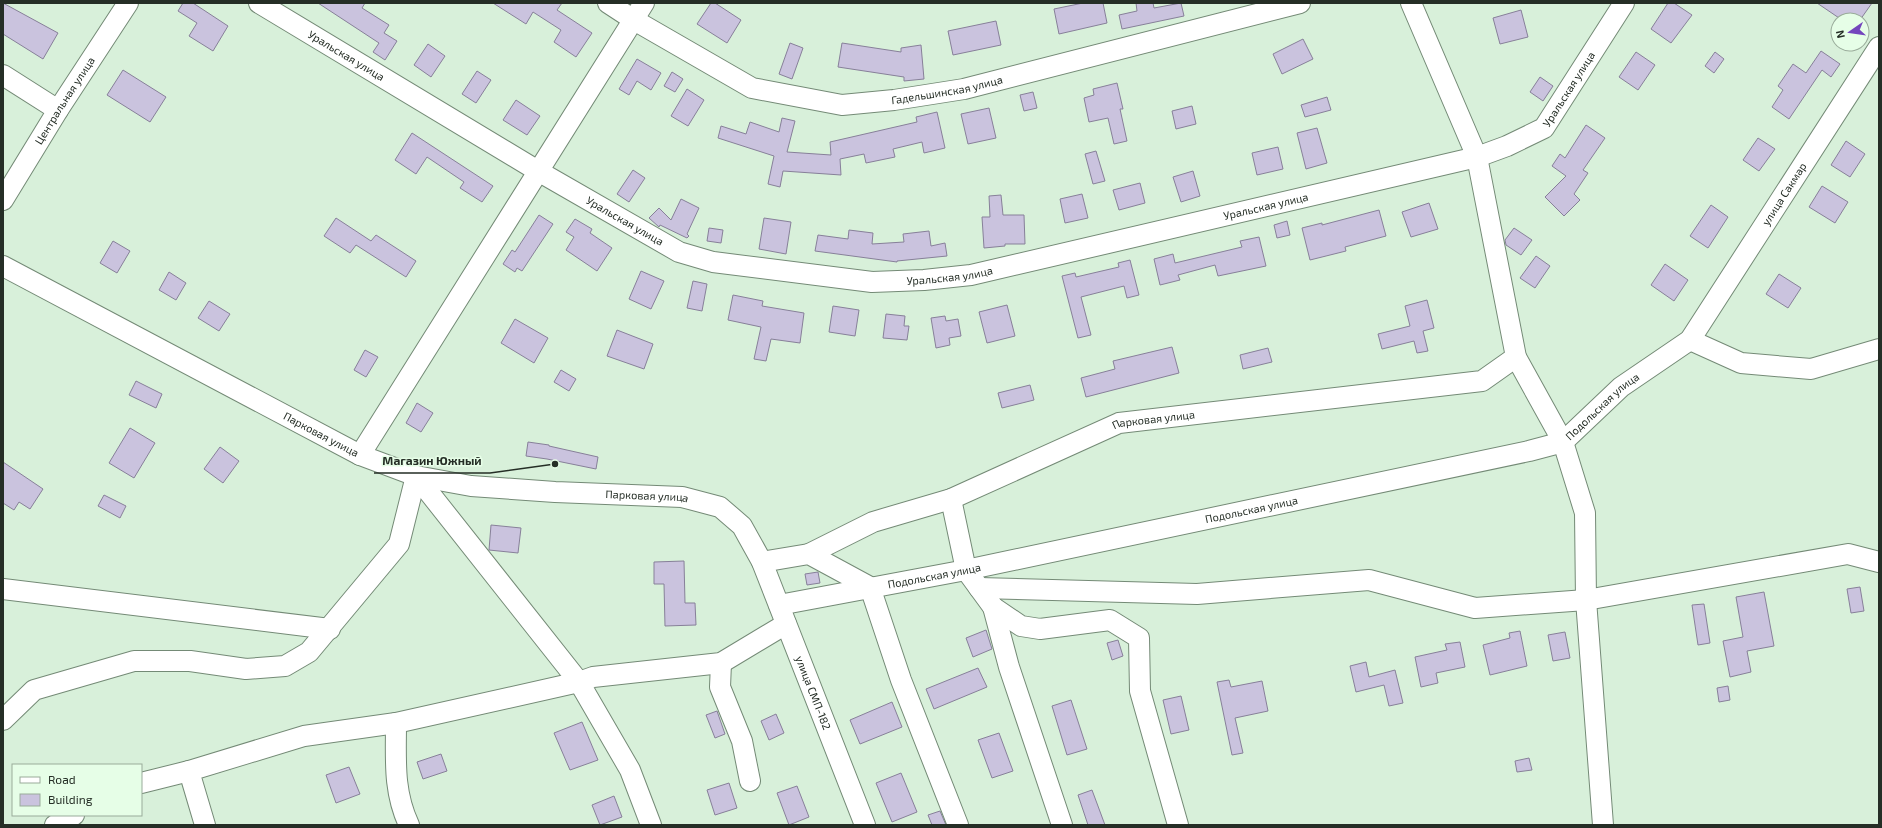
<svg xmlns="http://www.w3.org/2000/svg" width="1882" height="828" font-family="'Exo 2',sans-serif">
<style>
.building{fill:#cac3de;stroke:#878099}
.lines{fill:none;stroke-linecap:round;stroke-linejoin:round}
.minor-casing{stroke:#748a76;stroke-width:22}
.minor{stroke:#fff;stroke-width:20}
.labels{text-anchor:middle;stroke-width:3;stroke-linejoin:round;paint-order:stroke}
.street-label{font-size:11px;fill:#252e26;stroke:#e6fee7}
.leader{fill:none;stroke:#252e26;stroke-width:1.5}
.callout-dot{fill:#252e26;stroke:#e6fee7;stroke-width:1.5}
.callout-label{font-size:12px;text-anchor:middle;font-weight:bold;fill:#252e26;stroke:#e6fee7;stroke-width:3;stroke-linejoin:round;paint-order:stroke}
</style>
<rect width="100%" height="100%" fill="#d8f0da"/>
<path class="building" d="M3 3 58 33 43 59 3 34Z
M183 3H193L228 26 213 51 189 36 197 23 178 11Z
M318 3H365L362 8 389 25 384 33 397 41 385 60 373 52 379 43Z
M493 3H562L557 10 592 33 576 57 554 42 561 30 533 12 526 24Z
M711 3H715L741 20 727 43 697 24Z
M1083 3H1103L1107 23 1059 34 1054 9Z
M1136 3H1153L1154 8 1181 3 1184 16 1122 29 1119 15 1137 11Z
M1668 3H1674L1692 15 1671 43 1651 29Z
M1817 3H1872L1860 20H1842Z
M1521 10 1528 37 1500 44 1493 18Z
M996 21 1001 45 953 55 948 31Z
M1303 39 1313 59 1282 74 1273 54Z
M790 43 803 48 792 79 779 74Z
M842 43 901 52V48L921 45 924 79 904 81V77L838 67Z
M428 44 445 56 431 77 414 65Z
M1821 51 1840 64 1831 77 1822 70 1789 119 1772 107 1783 90 1778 86 1793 64 1806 73Z
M1636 52 1655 65 1638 90 1619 77Z
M1715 52 1724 59 1714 73 1705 66Z
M637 59 661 73 651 90 637 81 629 95 619 89Z
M123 70 166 97 150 122 107 95Z
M477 71 491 80 476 103 462 94Z
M672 72 683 79 675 92 664 86Z
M1540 77 1553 86 1543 101 1530 92Z
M1117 83 1123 109H1120L1127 141 1114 144 1108 118 1089 122 1084 98 1094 95 1093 89Z
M687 89 704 100 688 126 671 116Z
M1033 92 1037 108 1024 111 1020 95Z
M1327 97 1331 110 1305 117 1301 105Z
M516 100 540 116 527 135 503 120Z
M1192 106 1196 124 1176 129 1172 111Z
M989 108 996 138 968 144 961 114Z
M937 112 945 148 924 153 922 142 893 149 895 157 866 163 864 154 840 159 841 175 783 171 780 187 768 184 774 156 718 138 721 126 746 134 750 122 779 132 782 118 795 121 787 152 831 155 830 142 917 122 916 117Z
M1586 125 1605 138 1583 170 1588 173 1574 194 1580 200 1564 216 1545 197 1566 176 1552 166 1560 154 1565 158Z
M1317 128 1327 163 1306 169 1297 133Z
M412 133 493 186 482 202 460 188 464 182 427 157 416 174 395 160Z
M1758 138 1775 149 1759 171 1743 160Z
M1846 141 1865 154 1850 177 1831 165Z
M1278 147 1283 169 1257 175 1252 153Z
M1096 151 1105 181 1093 184 1085 154Z
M633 170 645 178 629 202 617 194Z
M1193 171 1200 196 1181 202 1173 177Z
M1140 183 1145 203 1119 210 1113 190Z
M1822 186 1848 202 1835 223 1809 207Z
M1082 194 1088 218 1065 223 1060 199Z
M1001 195 1003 215H1024L1025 244H1005V246L984 248 982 217H990L989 196Z
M681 199 699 208 687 234 689 236 687 238 660 225 659 227 649 218 659 208 671 220Z
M1429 203 1438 229 1411 237 1402 212Z
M1711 205 1728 217 1708 248 1690 236Z
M1379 210 1386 236 1345 247 1346 251 1310 260 1302 228 1322 223V225Z
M539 215 553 224 522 271 517 268 515 272 503 264 512 250 515 252Z
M336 218 371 241 376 235 416 261 406 277 356 245 350 253 324 236Z
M764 218 791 222 786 254 759 249Z
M575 219 592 229 590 233 612 248 597 271 566 250 574 237 566 232Z
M1287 221 1290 235 1277 238 1274 225Z
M709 228 723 230 721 243 707 241Z
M1514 228 1532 240 1521 255 1506 245 1505 240Z
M849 230 873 233 872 244 904 242 903 234 929 231 931 246 945 243 947 256 897 261V262L815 251 818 235 848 239Z
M1259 237 1266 266 1218 276 1215 265 1178 275 1180 280 1160 285 1154 259 1173 254 1175 263 1242 247 1240 241Z
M113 241 130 251 117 273 100 263Z
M1536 256 1550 266 1535 288 1520 278Z
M1130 260 1139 295 1127 298 1124 286 1081 297 1091 335 1078 338 1062 276 1075 273 1076 277 1119 267 1118 263Z
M1665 264 1688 280 1674 301 1651 285Z
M641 271 664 281 651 309 629 299Z
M169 272 186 283 176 300 159 290Z
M1779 274 1801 288 1788 308 1766 294Z
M693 281 707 284 702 311 687 308Z
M733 295 763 301 762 306 804 313 800 343 771 339 766 361 754 359 761 327 728 320Z
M1427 300 1434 328 1423 331 1428 351 1417 353 1414 341 1382 349 1378 334 1410 326 1405 306Z
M209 301 230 314 219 331 198 318Z
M1007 305 1015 336 987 343 979 312Z
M833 306 859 310 855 336 829 332Z
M886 314 905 316 904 326H909L907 340 883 338Z
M945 316 946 321 958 319 961 336 949 338 950 345 936 348 931 318Z
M515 319 548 338 534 363 501 343Z
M617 330 653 344 644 369 607 356Z
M1172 347 1179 373 1086 397 1081 378 1115 369 1113 361Z
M1268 348 1272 362 1243 369 1240 355Z
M365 350 378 357 366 377 354 370Z
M561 370 576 379 569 391 554 382Z
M136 381 162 394 156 408 129 395Z
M1030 385 1034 400 1002 408 998 393Z
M417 403 433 413 421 432 406 423Z
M130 428 155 443 134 478 109 463Z
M528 442 549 445V446L598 457 596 469 547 459 526 456Z
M220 447 239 461 223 483 204 469Z
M3 462 43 489 30 509 19 502 14 510 3 503Z
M104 495 126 506 120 518 98 506Z
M491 525 521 528 518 553 489 550Z
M684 561 685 603H695L696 625 665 626 664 584H654V562Z
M818 572 820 583 807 585 805 574Z
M1860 587 1864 611 1851 613 1847 589Z
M1764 592 1774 646 1747 651 1751 672 1730 677 1723 641 1743 637 1736 597Z
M1704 604 1710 643 1698 645 1692 605Z
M986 630 992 649 973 657 966 638Z
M1520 631 1527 666 1490 675 1483 645 1510 638 1509 633Z
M1565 632 1570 658 1553 661 1548 635Z
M1118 640 1123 656 1112 660 1107 643Z
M1460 642 1465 667 1436 673 1438 683 1421 687 1415 657 1447 650 1445 644Z
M1366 662 1369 677 1395 670 1403 703 1389 706 1384 685 1356 692 1350 666Z
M978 668 987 687 934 709 926 689Z
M1229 680 1231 687 1262 681 1268 711 1235 718 1243 753 1232 755 1217 682Z
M1728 686 1730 700 1719 702 1717 688Z
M1181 696 1189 730 1171 734 1163 700Z
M1071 700 1087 749 1067 755 1052 706Z
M892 702 902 727 860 744 850 720Z
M717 711 725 734 715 738 706 715Z
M776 714 784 733 769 740 761 721Z
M582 722 598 760 570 770 554 733Z
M999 733 1013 771 992 778 978 740Z
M441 754 447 771 423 779 417 762Z
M1529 758 1532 770 1517 772 1515 761Z
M349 767 360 794 336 803 326 775Z
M901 773 917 812 892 822 876 783Z
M729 783 737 808 715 815 707 790Z
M797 786 809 817 789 825 777 793Z
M1092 790 1105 825H1088L1078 795Z
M614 796 622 817 600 825 592 805Z
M940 811 946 825H932L928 815Z"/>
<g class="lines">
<g class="minor-casing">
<g id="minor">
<path id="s1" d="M259 3 538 171 679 252 713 262 872 282 924 280 971 275 1477 157 1507 146 1544 128 1624 3"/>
<path id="s2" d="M608 3 634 20 752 88 842 105 894 100 964 89 1300 3"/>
<path d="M1411 3 1477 157 1516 357 1563 442 1585 513 1586 600 1603 825"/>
<path d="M3 75 58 110"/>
<path id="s3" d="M3 200 58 110 128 3"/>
<path id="s4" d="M3 266 360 455 416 476 471 486 555 492 682 497 720 507 742 526 762 562 865 825"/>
<path d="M1690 340 1741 363 1811 369 1879 349"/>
<path d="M360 455 644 3"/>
<path d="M416 476 579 682 630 770 651 825"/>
<path d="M951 499 966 570 993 607 1021 626 1040 629 1110 620 1139 638 1140 691 1178 825"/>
<path id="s5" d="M809 554 873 522 951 499 1119 423 1482 381 1516 357"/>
<path d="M762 562 809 554 870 587 901 680 958 825"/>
<path d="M979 588 1197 594 1369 580 1475 608 1586 600 1848 554 1879 562"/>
<path d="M3 589 330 629"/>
<path id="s6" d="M779 605 966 570 1529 451 1563 442 1621 387 1690 340 1879 47"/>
<path d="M993 607 1009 667 1062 825"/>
<path d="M721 663 720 687 742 741 750 781"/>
<path d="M3 720 34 690 134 661H190L246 669 285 666 309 652 399 544 416 476"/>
<path d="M396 723C396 759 393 791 409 825"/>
<path d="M141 783 189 771"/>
<path d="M55 825 74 815"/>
<path d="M205 825 189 771 304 736 396 723 579 682 593 677 721 663 786 624"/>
</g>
</g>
<use href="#minor" class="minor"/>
</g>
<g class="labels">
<g class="street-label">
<text dy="4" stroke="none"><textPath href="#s1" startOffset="102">Уральская улица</textPath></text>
<text dy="4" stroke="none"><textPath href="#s1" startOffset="1422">Уральская улица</textPath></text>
<text dy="4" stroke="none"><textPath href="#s2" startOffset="365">Гадельшинская улица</textPath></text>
<text dy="4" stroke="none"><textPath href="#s3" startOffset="117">Центральная улица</textPath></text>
<text dy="4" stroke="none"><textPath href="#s6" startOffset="1138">улица Сакмар</textPath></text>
<text dy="4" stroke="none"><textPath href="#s1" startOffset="1086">Уральская улица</textPath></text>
<text dy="4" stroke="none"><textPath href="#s1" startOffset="426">Уральская улица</textPath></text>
<text dy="4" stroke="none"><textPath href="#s1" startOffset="762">Уральская улица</textPath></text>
<text dy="4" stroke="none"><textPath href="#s6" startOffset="854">Подольская улица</textPath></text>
<text dy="4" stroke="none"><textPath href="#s5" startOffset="372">Парковая улица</textPath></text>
<text dy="4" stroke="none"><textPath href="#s4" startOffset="360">Парковая улица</textPath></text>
<text dy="4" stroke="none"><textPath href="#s4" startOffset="696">Парковая улица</textPath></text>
<text dy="4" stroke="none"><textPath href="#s6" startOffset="482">Подольская улица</textPath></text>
<text dy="4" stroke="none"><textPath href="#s6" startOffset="158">Подольская улица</textPath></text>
<text dy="4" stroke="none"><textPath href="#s4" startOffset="981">улица СМП-182</textPath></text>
</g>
</g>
<path class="leader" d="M555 464L490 473H374"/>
<circle class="callout-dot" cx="555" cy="464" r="4"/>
<g class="callout-label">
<text x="432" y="465">Магазин Южный</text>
</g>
<rect width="1882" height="828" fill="none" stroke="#252e26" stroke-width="8"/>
<rect x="12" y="764" width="130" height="52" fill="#e6fee7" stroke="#99ab9a"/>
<rect x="20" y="777" width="20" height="6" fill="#ffffff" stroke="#99ab9a"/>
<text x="48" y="784" font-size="12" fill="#252e26">Road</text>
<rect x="20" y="794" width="20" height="12" fill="#cac3de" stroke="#99ab9a"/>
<text x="48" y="804" font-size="12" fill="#252e26">Building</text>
<g transform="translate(1850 32) rotate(257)"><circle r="19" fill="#e6fee7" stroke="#99ab9a"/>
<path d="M0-3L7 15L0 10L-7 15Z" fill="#7445bd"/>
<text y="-6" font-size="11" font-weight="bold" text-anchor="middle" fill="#252e26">N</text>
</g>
</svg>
